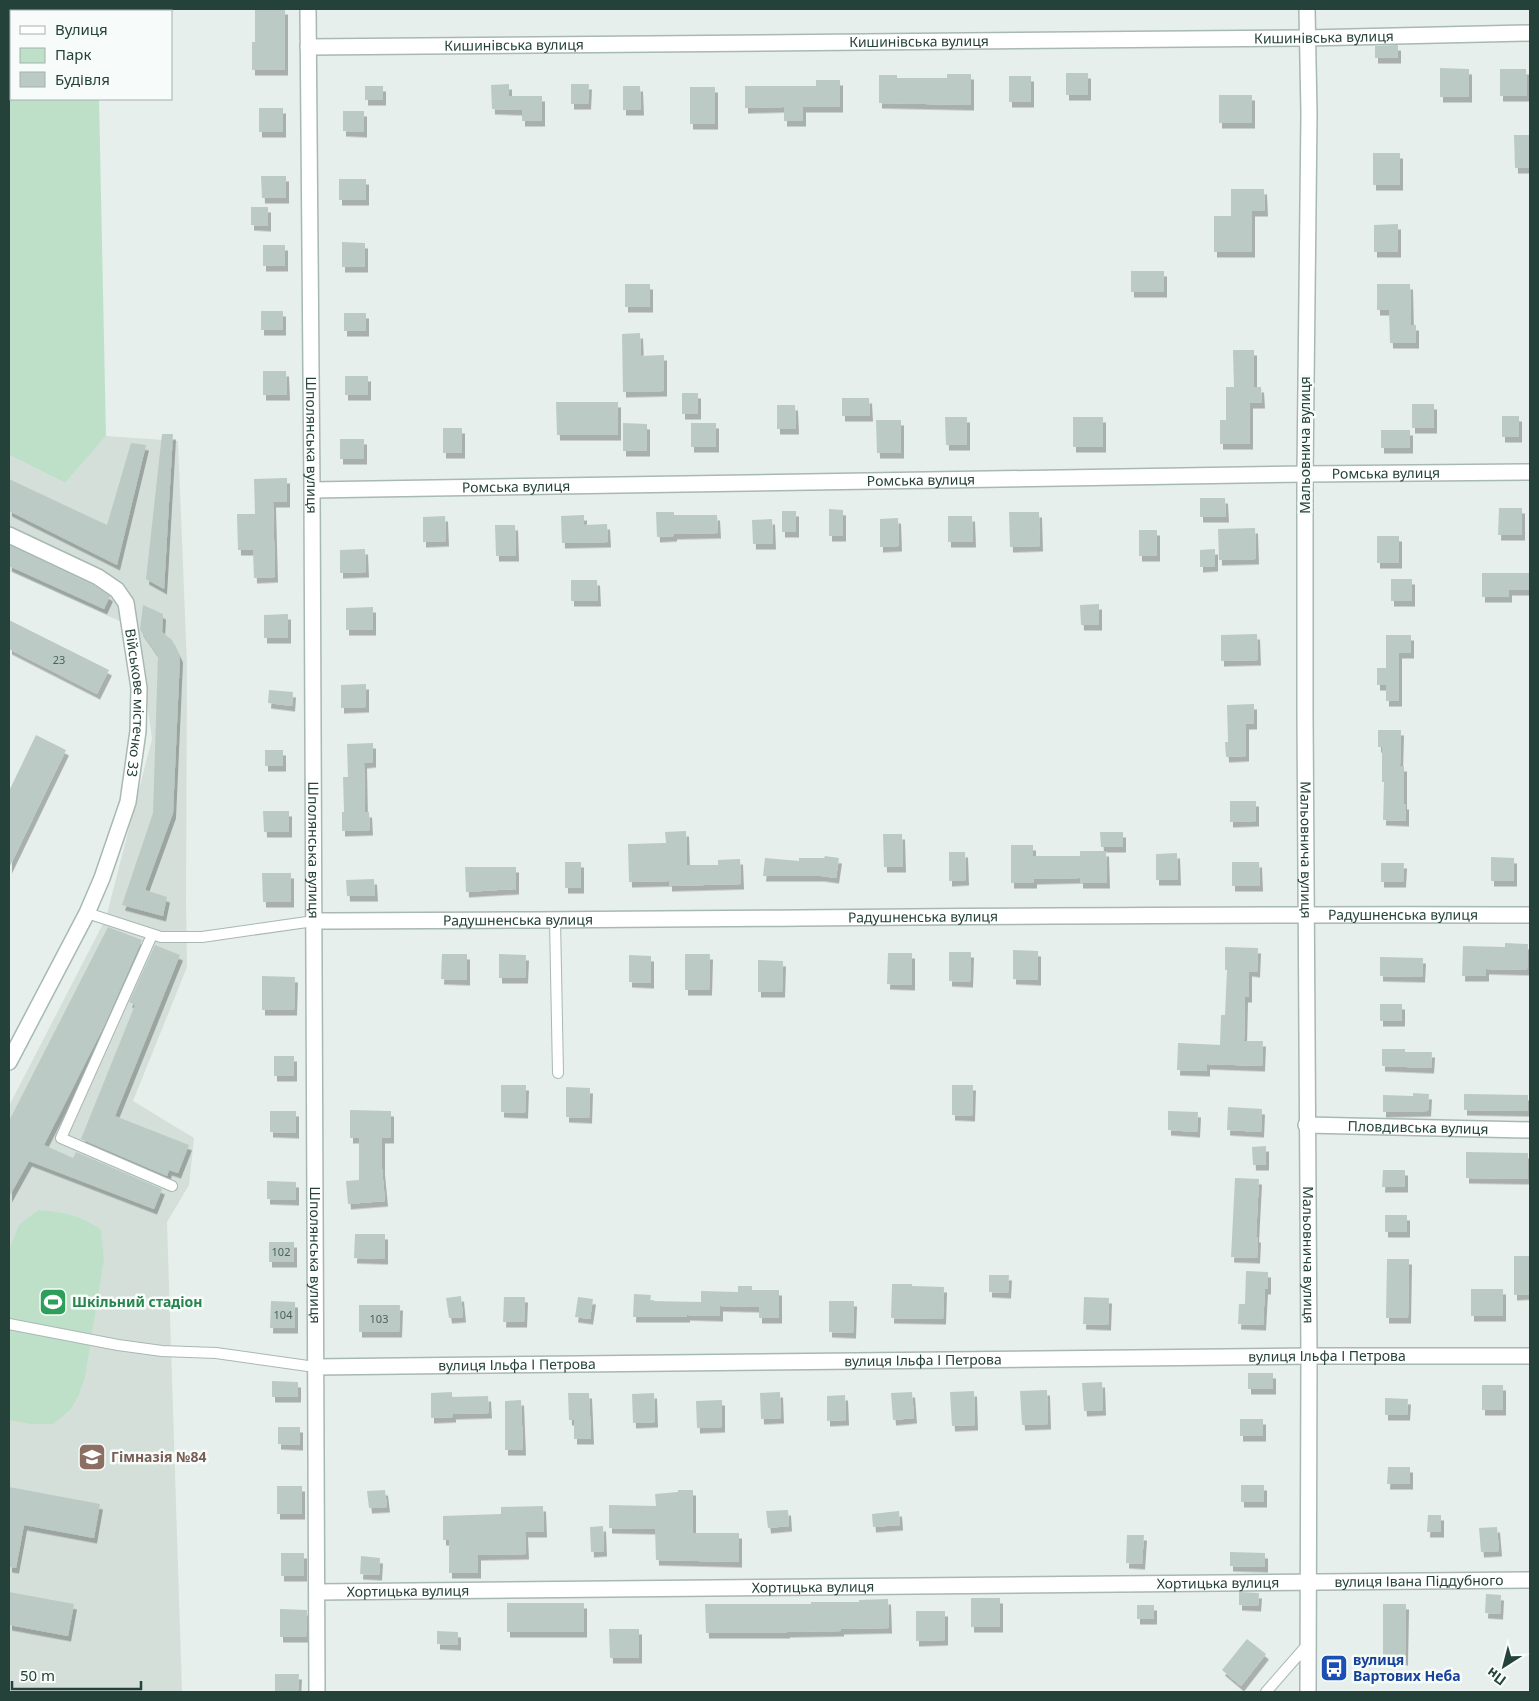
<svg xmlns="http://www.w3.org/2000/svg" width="1539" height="1701" font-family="'Noto Sans',sans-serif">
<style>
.built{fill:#d4dfda}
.green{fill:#bfe0c8}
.building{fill:#bbcac4;filter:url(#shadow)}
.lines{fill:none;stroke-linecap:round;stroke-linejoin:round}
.service-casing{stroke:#a8b8b2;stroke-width:12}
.minor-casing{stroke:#a8b8b2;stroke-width:18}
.tertiary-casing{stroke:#a8b8b2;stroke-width:18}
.service{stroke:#fff;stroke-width:10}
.minor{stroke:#fff;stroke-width:15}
.tertiary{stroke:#fff;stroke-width:15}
.labels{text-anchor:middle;stroke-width:5;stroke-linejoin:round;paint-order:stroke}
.number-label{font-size:11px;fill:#4a645c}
.street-label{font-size:14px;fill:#24423a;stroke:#f7fbf9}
.leisure-label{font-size:14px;font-weight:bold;fill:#27864d;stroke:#f7fbf9;text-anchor:start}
.education-label{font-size:14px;font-weight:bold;fill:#785e54;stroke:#f7fbf9;text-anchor:start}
.transit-label{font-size:14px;font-weight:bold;fill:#164399;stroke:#f7fbf9;text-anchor:start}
</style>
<defs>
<filter id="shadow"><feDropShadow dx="3" dy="5.5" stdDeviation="0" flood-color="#0004"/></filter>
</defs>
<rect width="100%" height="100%" fill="#e6efeb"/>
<path class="built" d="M106 436 178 441 187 665 186 901 187 967 133 1101 194 1138 189 1185 167 1222 182 1692H9V1106L106 918 152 739 137 629 9 571V455L65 483Z"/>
<path class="green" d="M9 9H97V11H11V99H99L106 436 65 483 9 455Z
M38 1210C63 1212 81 1215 101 1230L104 1259 85 1377 78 1397 70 1410 53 1424H31L9 1420V1250L19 1225Z"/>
<path class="building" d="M255 9H285V70H252V42H255Z
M1398 45V58H1375V46Z
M1440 68 1469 69V97H1440Z
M1500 69H1526L1527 96H1500Z
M1066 73H1088V95H1066Z
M947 74H971V105L879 103V75H897V78H947Z
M1009 76H1031V102H1009Z
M816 80H840V107H803V121H784V107L745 108V86H816Z
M509 84V96H542V121H522V110L492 109 491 85Z
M571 84H589L588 104H571Z
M365 86H383V100H365Z
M623 86H640L641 110H623Z
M690 87H715V124H690Z
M1219 95H1252V123H1219Z
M259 108H283V132H259Z
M343 111H364V132L343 131Z
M1514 135H1530V168H1515Z
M1373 153H1400V185H1373Z
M261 176H286V198H262Z
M339 179H366V200H339Z
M1231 189H1264L1265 211H1252V252H1214V216H1231Z
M251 207H268V226L251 225Z
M1398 224V252H1374V225Z
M342 242 365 243V267H342Z
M263 245H285V266H263Z
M1131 271H1164V292H1131Z
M625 284H650V307H625Z
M1377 284H1410L1411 325H1416V343H1390L1389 310H1377Z
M261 311H283V330H261Z
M344 313H366V331H344Z
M640 333 641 356 664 355V391L623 392 622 334Z
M1233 350H1254V387H1261L1262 403H1250V444H1220V420H1226V387H1234Z
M263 371H286L287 395H263Z
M345 376H368V395H345Z
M682 393H698V414H682Z
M842 398H869L870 416H842Z
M556 402H618V435H557Z
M1412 404H1434V428H1412Z
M777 405H795L796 429H777Z
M1502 416H1519V437H1502Z
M945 417H967V445H946Z
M1073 417H1103V447H1073Z
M876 420H901V453H877Z
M623 423 647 424V451H623Z
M691 423H716V447H691Z
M443 428H462V453H443Z
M1381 430H1410V448H1381Z
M162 434H173L164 589 146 579Z
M340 439H364V459H340Z
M131 443 146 445 117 565 9 511V479L107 525Z
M287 478V502H273L275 577 254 578 253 550H238L237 514H255L254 479Z
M1200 498H1225L1226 517H1200Z
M1499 508H1522V535H1498Z
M829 509 843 510V536H829Z
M782 511H796V532H782Z
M656 512H674V515H717L718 533 674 534V536L657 537Z
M1009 512H1039L1040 546 1010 547Z
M584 515V525L607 524 608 542 562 543 561 516Z
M445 516 446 541 423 542V517Z
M948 516H972L973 542H948Z
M898 518 899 546 880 547V519Z
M772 519 773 544H753L752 520Z
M495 525H515L516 556H496Z
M1255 528 1256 559 1219 560 1218 529Z
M1139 530H1157V556H1139Z
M1377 536H1399V563H1377Z
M9 545 93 585 110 596 104 609 9 566Z
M365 549 366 572 340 573V550Z
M1215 549V566L1200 567V550Z
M1482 573H1530V590H1509V597H1482Z
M1391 579H1412V601H1391Z
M571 580H597L598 601H571Z
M1099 604V625H1081L1080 605Z
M143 605 163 614 162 632 172 640 180 657 173 813 145 890 167 897 163 916 122 905 153 813 158 656 140 630Z
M373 607V630H346V608Z
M288 614V638H264V615Z
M9 620 109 670 97 694 9 649Z
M1257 634 1258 660 1221 661V635Z
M1386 635H1411V653H1399V701H1386V685H1377V668H1386Z
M366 684V707L341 708V685Z
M269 690 293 692 292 706 268 703Z
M1254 704V724H1246V756L1226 757 1225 742H1228L1227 705Z
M1378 730H1401L1400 766H1404V804H1406V821L1383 820 1384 782H1382V747H1378Z
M36 735 66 750 9 868V791Z
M373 743V762L364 763 365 812H369L370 830 342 831V812H344L343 777H348L347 744Z
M265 750H283V766H265Z
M1230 801H1256V821L1230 822Z
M263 811H289V832H264Z
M686 831 687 865H718V860L740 859 741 884 669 886V881L629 882 628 844 666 843 665 832Z
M1100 832H1123V847H1101Z
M883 834H902L903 867H884Z
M1011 845H1033V856H1080V851H1106L1107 883H1080V878L1034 879V883H1011Z
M949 852H965L966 880 949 881Z
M1177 853 1178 880H1156V854Z
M825 856 839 858 836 878 821 876H763L765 858 799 861V858H824Z
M1491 857 1514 858V881H1491Z
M565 862H581V888H565Z
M1232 862H1259L1260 886H1232Z
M1381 863H1404L1403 882H1381Z
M465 867H516V889L466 892Z
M262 873H291V902H263Z
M374 879 375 896H347L346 880Z
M108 927 142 940 104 1026 44 1145 73 1158 76 1152 162 1189 154 1209 29 1161 9 1197V1121Z
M1505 943 1528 944 1527 970 1486 969V976H1462L1463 946 1505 947Z
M155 945 180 955 115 1116 189 1145 178 1173 169 1170 167 1176 81 1139 135 1005 129 1002Z
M1225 947 1258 948 1257 972 1249 971V997H1245L1244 1041H1263L1262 1066 1207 1064V1071L1177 1070 1178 1043 1220 1045 1221 1015H1225L1227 970H1225Z
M1013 950 1038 951V980L1013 979Z
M949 952H971L970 982 949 981Z
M888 953H912V985L887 984Z
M442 954H467V980L441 979Z
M499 954 526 955 525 978H499Z
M685 954H710L709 990H685Z
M629 955 651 956V983L629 982Z
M1380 957 1423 958 1422 977 1380 976Z
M758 960 783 961 782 992H758Z
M262 976 295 977 294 1010H262Z
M1380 1004H1402V1021H1380Z
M1382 1049H1405V1052H1432L1431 1068 1382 1066Z
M274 1056H294V1076H274Z
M501 1085H526L525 1113 501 1112Z
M952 1085H973L972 1116 952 1115Z
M566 1087 590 1088 589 1118 566 1117Z
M1413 1093 1429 1094 1428 1111 1383 1112V1095L1413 1096Z
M1464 1094 1528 1095V1111L1464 1110Z
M1228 1107 1262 1109 1261 1132 1227 1130Z
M350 1110 391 1111V1138H382V1169L385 1201 348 1204 346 1181 359 1180V1138H350Z
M270 1111H296V1133L270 1132Z
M1168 1111 1198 1112 1197 1132 1168 1130Z
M1266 1146V1165H1253L1252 1147Z
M1466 1152 1528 1153V1179L1466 1178Z
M1383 1170H1405V1187H1382Z
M1235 1178 1259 1179 1256 1237H1258L1257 1258 1231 1257Z
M267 1181 296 1182V1200L267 1199Z
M1385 1215H1407V1232H1385Z
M355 1234H385V1259L354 1258Z
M269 1242H294V1262H269Z
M1514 1256H1530V1294L1514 1295Z
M1387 1259H1409L1408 1318H1386Z
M1246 1271 1268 1272V1289H1265L1263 1325 1238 1324 1239 1304H1245Z
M989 1275H1009L1008 1293 989 1292Z
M892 1284H912V1286L944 1287 943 1319 891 1318Z
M738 1286H752V1290H779V1318H759V1307L720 1306V1316L687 1315V1317H633L634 1294 651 1295 650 1301 701 1302V1291L738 1292Z
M1471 1289H1503V1316H1471Z
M461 1296 463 1317 449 1318 446 1298Z
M504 1297H525L524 1322H503Z
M578 1297 593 1299 590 1319 575 1317Z
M1084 1297 1109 1298 1108 1325 1083 1324Z
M271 1301 295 1302V1328H270Z
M829 1301H854L853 1333 829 1332Z
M359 1305H400L399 1332H359Z
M1248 1373H1273V1389H1248Z
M272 1381 298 1382V1397H272Z
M1102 1382 1103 1410 1084 1411 1082 1383Z
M1482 1385H1503V1410H1482Z
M1047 1390 1048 1424 1022 1425 1020 1391Z
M974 1391 975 1425 952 1426 950 1392Z
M452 1392V1397L488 1396 489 1413 453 1414V1417L431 1418V1393Z
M780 1392 781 1418 761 1419 760 1393Z
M912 1392 914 1418 893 1420 891 1393Z
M568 1393H589L591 1439H574V1420H569Z
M654 1393 655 1422 633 1423 632 1394Z
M845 1395 846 1420 827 1421V1396Z
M1385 1398 1408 1399 1407 1415H1385Z
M521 1400 523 1450H505V1401Z
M722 1400V1427L697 1428 696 1401Z
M1240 1419H1263V1436H1240Z
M278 1427H300V1445L278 1444Z
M1388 1467H1410V1484H1387Z
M1241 1485H1264V1502H1241Z
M277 1486H302V1514H277Z
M9 1487 100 1504 94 1538 24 1525 16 1568 9 1567Z
M385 1490 387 1507 369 1508 367 1491Z
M678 1490H693V1533H739V1562L656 1560 655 1529 609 1528V1505L656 1506 655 1494 678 1492Z
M543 1506 544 1532H525L526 1554 478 1555V1573H449V1540H443V1516L501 1514V1507Z
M788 1510 789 1526 768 1528 766 1511Z
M899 1511 900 1525 873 1527 872 1514Z
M1428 1515H1441V1532H1427Z
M603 1526 604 1551 591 1552 590 1527Z
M1497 1527 1499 1551 1481 1552 1479 1528Z
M1127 1535H1144L1142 1564 1126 1563Z
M1230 1552 1265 1553V1567L1230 1566Z
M281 1553H304V1576H281Z
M361 1556 380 1558 379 1575 360 1574Z
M9 1592 74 1604 68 1636 9 1625Z
M1239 1592 1259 1593 1258 1606 1239 1605Z
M1486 1594 1501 1595 1500 1614 1485 1613Z
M971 1598H1000V1627H971Z
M888 1599 889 1628 841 1629V1631L787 1632V1633H706L705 1604H811V1602H859V1600Z
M507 1603H584V1632H507Z
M1383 1604H1406L1405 1660H1383Z
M1137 1605H1154V1619H1137Z
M280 1609 307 1610 306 1637H280Z
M916 1611H945V1640L916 1641Z
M609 1629H639V1658H610Z
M437 1631 458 1632V1645L437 1644Z
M1247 1639 1266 1654 1241 1686 1222 1670Z
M275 1674H299L298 1692H275Z"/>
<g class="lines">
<g class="service-casing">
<path id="service" d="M87 913 161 937H202L314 921
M555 920 558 1073
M152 935 61 1138 172 1186
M9 1324 118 1345 162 1351 216 1353 315 1367
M1266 1692 1308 1644"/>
</g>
<g class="minor-casing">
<g id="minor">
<path id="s1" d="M308 9 312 490 317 1692"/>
<path id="s2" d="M308 47 1307 38 1530 33"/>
<path id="s3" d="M312 490 1305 474 1530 472"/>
<path id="s4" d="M9 535 98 577 117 590 126 603 139 688 138 731 128 802 102 878 87 913 9 1062"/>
<path id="s5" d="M314 921C719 920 1125 913 1530 915"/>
<path id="s6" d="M1306 1125 1530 1130"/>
<path id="s7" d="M315 1367 1309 1356H1530"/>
<path id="s8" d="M318 1592 1530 1580"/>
</g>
</g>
<g class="tertiary-casing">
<g id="tertiary">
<path id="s9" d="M1307 9 1309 114 1305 474V715L1309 1356 1308 1692"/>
</g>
</g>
<use href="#service" class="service"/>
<use href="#minor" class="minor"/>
<use href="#tertiary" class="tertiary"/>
</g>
<defs>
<g id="stadium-square" transform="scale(1.4375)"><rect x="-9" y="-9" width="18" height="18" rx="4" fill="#2e9e5b" stroke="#f7fbf9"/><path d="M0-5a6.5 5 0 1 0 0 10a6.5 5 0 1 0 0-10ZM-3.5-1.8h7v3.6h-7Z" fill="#fff"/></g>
<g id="school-square" transform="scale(1.4375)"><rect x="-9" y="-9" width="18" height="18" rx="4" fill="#8d6e63" stroke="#f7fbf9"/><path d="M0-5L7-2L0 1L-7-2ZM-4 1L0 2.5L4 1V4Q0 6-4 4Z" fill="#fff"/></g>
<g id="bus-square" transform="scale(1.4375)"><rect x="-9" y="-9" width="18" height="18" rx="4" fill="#1a4fb4" stroke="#f7fbf9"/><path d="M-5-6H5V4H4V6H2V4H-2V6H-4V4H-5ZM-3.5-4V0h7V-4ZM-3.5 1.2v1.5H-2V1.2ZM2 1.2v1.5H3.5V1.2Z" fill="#fff"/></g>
</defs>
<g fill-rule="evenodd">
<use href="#stadium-square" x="53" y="1302"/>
<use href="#school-square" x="92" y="1457"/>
<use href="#bus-square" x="1334" y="1668"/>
</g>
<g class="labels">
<g class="number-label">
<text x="59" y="664">23</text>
<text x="281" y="1256">102</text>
<text x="283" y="1319">104</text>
<text x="379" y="1323">103</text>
</g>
<g class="street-label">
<text dy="5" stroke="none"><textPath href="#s2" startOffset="1016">Кишинівська вулиця</textPath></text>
<text dy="5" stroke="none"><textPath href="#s2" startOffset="611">Кишинівська вулиця</textPath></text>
<text dy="5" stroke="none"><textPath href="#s2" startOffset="206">Кишинівська вулиця</textPath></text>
<text transform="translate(1305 445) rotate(-90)" y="5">Мальовнича вулиця</text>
<text dy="5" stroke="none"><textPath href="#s1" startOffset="436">Шполянська вулиця</textPath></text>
<text dy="5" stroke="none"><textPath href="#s3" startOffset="1074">Ромська вулиця</textPath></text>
<text dy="5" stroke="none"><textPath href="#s3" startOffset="609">Ромська вулиця</textPath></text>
<text dy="5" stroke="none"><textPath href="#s3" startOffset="204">Ромська вулиця</textPath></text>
<text dy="5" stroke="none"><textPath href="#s4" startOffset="238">Військове містечко 33</textPath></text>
<text dy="5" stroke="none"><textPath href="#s1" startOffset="841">Шполянська вулиця</textPath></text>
<text dy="5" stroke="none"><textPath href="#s9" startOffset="841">Мальовнича вулиця</textPath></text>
<text dy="5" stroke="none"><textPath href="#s5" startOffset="1089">Радушненська вулиця</textPath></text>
<text dy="5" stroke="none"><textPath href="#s5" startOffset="609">Радушненська вулиця</textPath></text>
<text dy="5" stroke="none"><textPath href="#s5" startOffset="204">Радушненська вулиця</textPath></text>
<text dy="5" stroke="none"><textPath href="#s6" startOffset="112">Пловдивська вулиця</textPath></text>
<text dy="5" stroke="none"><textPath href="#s1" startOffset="1246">Шполянська вулиця</textPath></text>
<text dy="5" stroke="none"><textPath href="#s9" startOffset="1246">Мальовнича вулиця</textPath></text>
<text dy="5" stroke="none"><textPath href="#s7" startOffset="1012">вулиця Ільфа І Петрова</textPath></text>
<text dy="5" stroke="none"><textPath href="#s7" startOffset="608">вулиця Ільфа І Петрова</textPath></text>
<text dy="5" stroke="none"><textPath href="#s7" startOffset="202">вулиця Ільфа І Петрова</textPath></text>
<text dy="5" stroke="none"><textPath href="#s8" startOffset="1101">вулиця Івана Піддубного</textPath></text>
<text dy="5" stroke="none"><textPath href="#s8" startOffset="900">Хортицька вулиця</textPath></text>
<text dy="5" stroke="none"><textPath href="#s8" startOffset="495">Хортицька вулиця</textPath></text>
<text dy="5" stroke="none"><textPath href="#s8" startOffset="90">Хортицька вулиця</textPath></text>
</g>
<g class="leisure-label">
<text x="72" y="1307">Шкільний стадіон</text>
</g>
<g class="education-label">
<text x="111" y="1462">Гімназія №84</text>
</g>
<g class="transit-label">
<text x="1353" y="1665">вулиця<tspan x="1353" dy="16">Вартових Неба</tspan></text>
</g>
</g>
<rect width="1539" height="1701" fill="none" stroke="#24423a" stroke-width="20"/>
<rect x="10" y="10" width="162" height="90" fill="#f7fbf9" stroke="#a3b1ad"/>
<rect x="20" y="26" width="25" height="8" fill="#ffffff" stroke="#a3b1ad"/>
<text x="55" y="35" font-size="15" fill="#24423a">Вулиця</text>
<rect x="20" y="48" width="25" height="15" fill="#bfe0c8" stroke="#a3b1ad"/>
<text x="55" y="60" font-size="15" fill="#24423a">Парк</text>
<rect x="20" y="72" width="25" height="15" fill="#bbcac4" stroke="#a3b1ad"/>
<text x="55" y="85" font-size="15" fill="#24423a">Будівля</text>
<g transform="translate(1504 1666) rotate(216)" stroke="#f7fbf9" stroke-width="4" paint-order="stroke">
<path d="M0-4L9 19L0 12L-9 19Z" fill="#24423a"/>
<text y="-8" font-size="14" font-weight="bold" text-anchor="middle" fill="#24423a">Пн</text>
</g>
<path d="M12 1681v8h129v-8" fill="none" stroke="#24423a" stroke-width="2.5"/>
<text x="20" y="1681" font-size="15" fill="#24423a" stroke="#f7fbf9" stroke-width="4" paint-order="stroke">50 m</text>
</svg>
